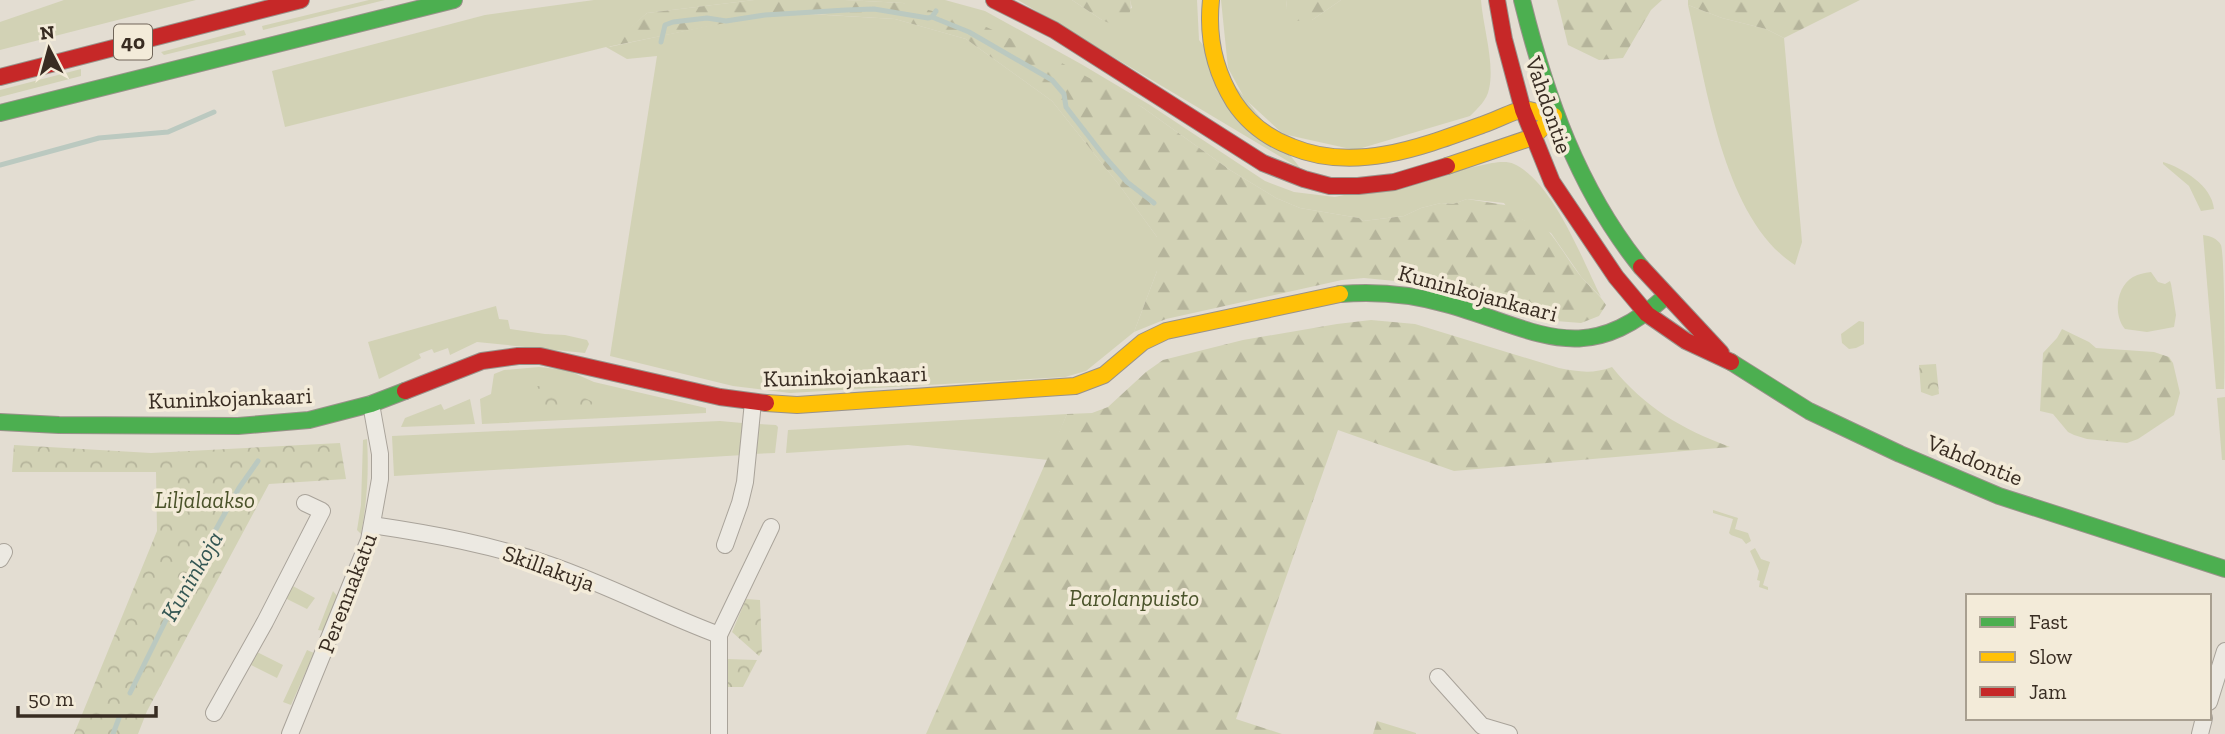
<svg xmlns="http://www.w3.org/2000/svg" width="2225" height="734" font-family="'Zilla Slab',serif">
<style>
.green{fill:#d2d2b5}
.forest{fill:url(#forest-firs)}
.park{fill:url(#park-crowns)}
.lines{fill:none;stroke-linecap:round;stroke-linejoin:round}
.stream{stroke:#bbc9c0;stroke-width:5}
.street-casing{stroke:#a9a39a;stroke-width:18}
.fast-casing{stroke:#99928a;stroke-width:18}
.slow-casing{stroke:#99928a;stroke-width:18}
.jam-casing{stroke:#99928a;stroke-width:18}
.street{stroke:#ece9e2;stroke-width:16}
.fast{stroke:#4caf50;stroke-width:16}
.slow{stroke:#ffc107;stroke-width:16}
.jam{stroke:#c62828;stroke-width:16}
.labels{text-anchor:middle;stroke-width:7;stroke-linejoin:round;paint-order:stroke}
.shield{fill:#f3ebd9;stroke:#706559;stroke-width:2}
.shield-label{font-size:21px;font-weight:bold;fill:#382c22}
.street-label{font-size:23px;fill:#382c22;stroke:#f3ebd9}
.park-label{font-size:23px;font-style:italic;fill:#4a532a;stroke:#f3ebd9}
.water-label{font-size:24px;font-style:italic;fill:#335653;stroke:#f3ebd9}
</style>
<defs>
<pattern id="forest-firs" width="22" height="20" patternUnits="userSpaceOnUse" patternTransform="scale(1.75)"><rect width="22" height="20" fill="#d2d2b5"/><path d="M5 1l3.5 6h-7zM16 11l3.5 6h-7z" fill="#b5b49b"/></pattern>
<pattern id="park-crowns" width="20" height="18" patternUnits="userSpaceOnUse" patternTransform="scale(1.75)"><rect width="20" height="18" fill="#d2d2b5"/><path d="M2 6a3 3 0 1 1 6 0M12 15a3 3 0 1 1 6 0" fill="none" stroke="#b5b49b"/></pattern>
</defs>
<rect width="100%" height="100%" fill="#e3ddd2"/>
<path class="green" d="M64 0H196L0 50V22Z
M369 0H385L263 30 262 26Z
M594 0H754L647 13 609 47 774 12 895 19 966 39 1052 101 1120 186 1157 237V271L1134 332 1086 371 1065 377 790 393 733 386 610 356 657 56 627 59 606 47 285 127 272 71 485 15Z
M845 0H945L985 11 1081 64 1150 105 1265 181 1294 192 1335 197 1492 163C1499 162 1508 161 1514 164 1553 182 1582 259 1601 297L1582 278 1551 233 1512 215 1504 203 1467 199 1453 204 1441 203 1421 208 1404 216 1363 221 1359 218 1300 208 1276 198 1230 170 1142 107 903 3Z
M1018 0H1072L1102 20 1132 8 1130 0H1197L1199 40 1301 169Z
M1221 0H1287L1286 8 1312 20 1341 0H1481C1483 27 1495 63 1489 89 1487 100 1478 108 1470 116L1355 150 1283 134 1245 99 1228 68Z
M1688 5 1722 18 1766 29 1784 38 1802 242 1795 265C1723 219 1706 83 1688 5Z
M244 30 246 35 164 55 161 52Z
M81 69V76L0 97V90Z
M2163 162C2183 168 2212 186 2214 209L2201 211 2189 186 2163 164Z
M2203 235C2210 236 2217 238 2221 245 2225 258 2225 371 2224 389H2216Z
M2151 272 2158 282 2165 284 2170 281 2171 284 2176 315 2174 327 2147 332 2125 329C2113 315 2116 287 2133 277 2139 274 2144 273 2151 272Z
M496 306 499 319 508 320 510 329 545 334 565 335 587 340 589 344 585 353 477 342 450 355 448 348 434 353 432 349 419 354 421 358 379 379 368 342Z
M1859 321 1864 322V344L1856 348 1849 349 1842 343 1841 334Z
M539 367 567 370 594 382 706 408V413L482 424 480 399 491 394 494 374 504 370Z
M2225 397V460H2222L2217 398Z
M470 399 475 424 401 427 405 418 441 404 444 410Z
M1067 414 1048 460 908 445 786 453 788 430Z
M720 421 742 423 743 455 394 476 392 436Z
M757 424 776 425 778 427 775 453 751 454Z
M367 439C369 472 367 502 361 534L357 530 361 505 363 440Z
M1713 510 1738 518 1735 529 1748 533 1751 541 1746 544 1742 539 1731 535 1729 533 1733 519 1713 513Z
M1755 548 1761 559 1770 562 1763 585 1768 587V590L1759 587 1760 581 1757 580 1759 571 1750 551Z
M291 585 315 598 307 609 285 598Z
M333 591 338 597 324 631 318 630Z
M307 650 314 653 291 705 283 702Z
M255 651 283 665 277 678 249 664Z"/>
<path class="forest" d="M754 0H845L903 3 980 24 1060 62 1142 107 1230 170 1276 198 1300 208 1359 218 1363 221 1404 216 1421 208 1441 203 1453 204 1467 199 1511 206 1513 215 1526 221 1538 220C1557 238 1567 260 1583 279 1591 288 1600 295 1606 305L1599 316 1581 323 1543 320 1476 300 1456 290 1426 284 1364 278 1342 280 1166 319 1134 332 1157 271V237L1120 186 1052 101 966 39 895 19 779 12 607 47 647 13Z
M1072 0H1130C1133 13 1127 19 1116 26L1102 20Z
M1287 0H1341L1312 20 1293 21 1286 8Z
M1557 0H1662L1651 10 1623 58 1599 60 1568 45Z
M1688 0H1860L1784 38 1766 29 1722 18 1688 5Z
M1371 320 1415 324 1559 368C1579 372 1593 374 1612 367 1645 408 1682 429 1730 447L1454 471 1338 430 1236 719 1282 734H926L1067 414 1092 413 1108 407 1146 372 1163 360 1243 340 1337 324Z
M2062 329 2089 342 2096 348 2154 352 2169 357 2173 363 2180 393 2174 415 2138 439 2127 443 2087 439 2074 435 2068 432 2053 414 2040 411 2043 353 2057 338Z
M1377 721 1416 733V734H1373Z"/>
<path class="park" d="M1936 364 1939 394 1932 396 1921 392 1919 365Z
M535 386C555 386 576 393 593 402L589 412 584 413H533L530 405 531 389Z
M340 443 346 479 269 484 147 711 138 734H74L157 531 156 472H12L14 445 151 453Z
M746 599 760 600 762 651 759 656 732 632Z
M727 659 757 660 743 687H728Z"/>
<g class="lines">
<path class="stream" d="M932 17 969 32 1052 80 1064 94 1066 107 1104 156 1127 182 1154 203
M661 42 665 25 673 22 707 18 726 21 765 15 846 10 874 9 928 18 932 17 936 11
M0 165 99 138 168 132 214 112
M130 693 170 612 239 488 258 461
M113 734 119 718"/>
<g class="street-casing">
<path id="street" d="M372 525C433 534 493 545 550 565 608 585 662 614 719 635
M725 545 740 503 745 482 753 402
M0 559 4 552
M1438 677 1482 726 1509 734
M2209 702 2225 651
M214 713 265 622 322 511 305 503
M290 734 369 540 380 479V454L371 404
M719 734V635L771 527
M2200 734 2204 718"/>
</g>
<g class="fast-casing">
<path id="fast" d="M1522 0C1546 97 1578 189 1641 267
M0 113 454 0
M1340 294C1376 291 1411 294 1446 304 1537 329 1583 371 1666 296
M1731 362 1809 411 1900 454 1999 496 2225 569
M0 422 59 425 238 426 309 420 371 404 405 391"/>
</g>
<g class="slow-casing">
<path id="slow" d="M1211 0C1207 37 1214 70 1234 102 1248 123 1268 138 1292 147 1355 173 1422 147 1482 125 1494 121 1505 115 1517 111L1529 110 1554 116
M1447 166 1533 137 1554 116
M766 403 797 405 1075 386 1104 375 1143 342 1166 331 1340 294"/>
</g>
<g class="jam-casing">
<path id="jam" d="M994 0 1054 30 1263 163 1304 179 1330 186H1358L1394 182 1447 166
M1497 0 1504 39 1523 110 1552 182 1616 277 1647 314 1686 341 1731 362
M0 77 301 0
M1641 267 1721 353
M405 391 482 361 518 356H540L720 397 766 403"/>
</g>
<use href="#street" class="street"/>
<use href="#fast" class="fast"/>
<use href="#slow" class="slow"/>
<use href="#jam" class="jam"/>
</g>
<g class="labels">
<rect class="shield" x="114" y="24.5" width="38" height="35" rx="5"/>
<g class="shield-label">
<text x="133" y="49">40</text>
</g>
<g class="street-label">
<text transform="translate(1549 105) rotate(71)" y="8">Vahdontie</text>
<text transform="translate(1478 293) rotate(15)" y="8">Kuninkojankaari</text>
<text transform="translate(845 376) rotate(-2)" y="8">Kuninkojankaari</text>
<text transform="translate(230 398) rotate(-2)" y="8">Kuninkojankaari</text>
<text transform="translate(1975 460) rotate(22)" y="8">Vahdontie</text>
<text transform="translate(549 568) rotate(20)" y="8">Skillakuja</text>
<text transform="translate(347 593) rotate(-69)" y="8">Perennakatu</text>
</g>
<g class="park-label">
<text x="205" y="508">Liljalaakso</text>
<text x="1134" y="606">Parolanpuisto</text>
</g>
<g class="water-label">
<text transform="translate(192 576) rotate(-60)" y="8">Kuninkoja</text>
</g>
</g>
<rect x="1966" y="594" width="245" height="126" fill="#f3ebd9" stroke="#a89f90" stroke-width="2"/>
<rect x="1980" y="617" width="35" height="10" fill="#4caf50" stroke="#a89f90" stroke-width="2"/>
<text x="2029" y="629" font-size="21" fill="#382c22">Fast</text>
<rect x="1980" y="652" width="35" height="10" fill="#ffc107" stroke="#a89f90" stroke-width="2"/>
<text x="2029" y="664" font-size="21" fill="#382c22">Slow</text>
<rect x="1980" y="687" width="35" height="10" fill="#c62828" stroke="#a89f90" stroke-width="2"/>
<text x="2029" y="699" font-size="21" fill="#382c22">Jam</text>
<g transform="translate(49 49) rotate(354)" stroke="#f3ebd9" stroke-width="5" paint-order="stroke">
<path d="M0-5L12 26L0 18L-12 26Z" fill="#382c22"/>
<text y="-10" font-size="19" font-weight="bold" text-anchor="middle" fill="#382c22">N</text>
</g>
<path d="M18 706v10h138v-10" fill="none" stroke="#382c22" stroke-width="3.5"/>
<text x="28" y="706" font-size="21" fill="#382c22" stroke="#f3ebd9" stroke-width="5" paint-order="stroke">50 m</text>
</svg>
